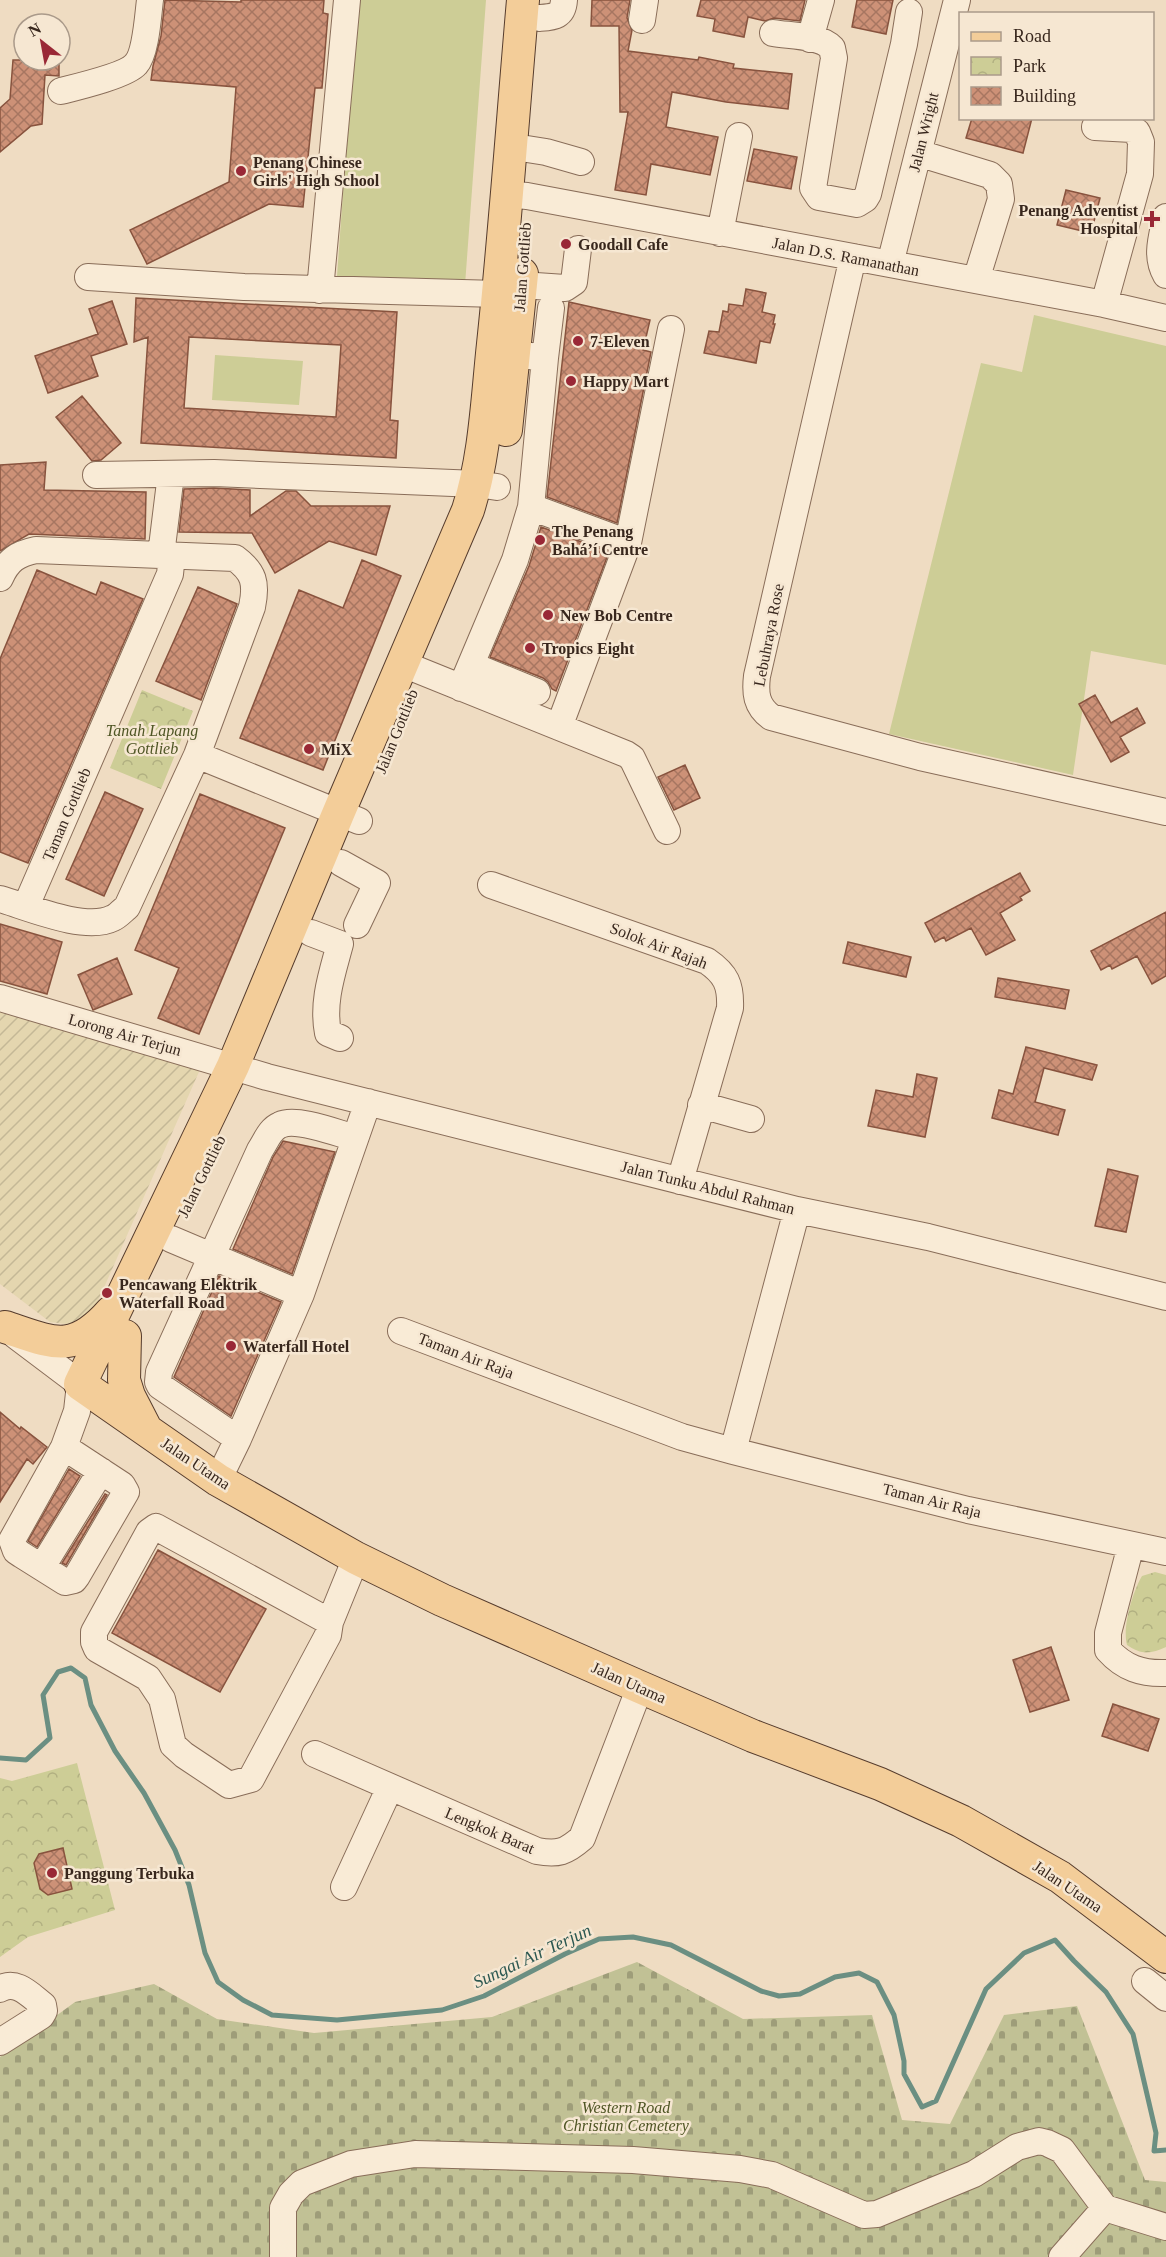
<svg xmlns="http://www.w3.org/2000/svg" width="1166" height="2257" font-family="Georgia,serif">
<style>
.farmland{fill:url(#farmland-furrows)}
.grass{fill:#cdcd96}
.cemetery{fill:url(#cemetery-stones)}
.park{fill:url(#park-crowns)}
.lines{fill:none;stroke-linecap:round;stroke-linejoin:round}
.stream{stroke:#6b8f82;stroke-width:5}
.building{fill:url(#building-cross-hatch);stroke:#88533e;stroke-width:1.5;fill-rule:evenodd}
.minor-casing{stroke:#896d59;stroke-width:28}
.major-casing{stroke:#563c2d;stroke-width:34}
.minor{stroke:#f9ebd6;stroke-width:26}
.major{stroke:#f3cd99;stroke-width:32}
.poi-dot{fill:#992836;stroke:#f6e7d2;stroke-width:2}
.labels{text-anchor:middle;stroke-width:5;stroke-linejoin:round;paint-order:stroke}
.street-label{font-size:16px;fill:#38271d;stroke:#f6e7d2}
.poi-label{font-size:16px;font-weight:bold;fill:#38271d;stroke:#f6e7d2;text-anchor:start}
.park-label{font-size:16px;font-style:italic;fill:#4e5524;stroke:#f6e7d2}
.water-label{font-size:18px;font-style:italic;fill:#2c5851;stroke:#f6e7d2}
</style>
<defs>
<pattern id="farmland-furrows" width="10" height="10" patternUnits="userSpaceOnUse" patternTransform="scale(1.5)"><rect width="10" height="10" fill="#e4d6af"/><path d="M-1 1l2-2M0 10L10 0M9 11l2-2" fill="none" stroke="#c4b896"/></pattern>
<pattern id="cemetery-stones" width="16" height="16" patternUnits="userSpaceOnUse" patternTransform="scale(1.5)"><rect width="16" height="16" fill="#c1c195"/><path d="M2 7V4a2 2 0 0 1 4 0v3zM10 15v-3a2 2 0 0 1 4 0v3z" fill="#9e9d79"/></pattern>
<pattern id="park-crowns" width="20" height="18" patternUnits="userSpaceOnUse" patternTransform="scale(1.5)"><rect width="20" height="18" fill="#cdcd96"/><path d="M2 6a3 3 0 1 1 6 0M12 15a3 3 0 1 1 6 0" fill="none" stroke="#b1b081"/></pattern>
<pattern id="building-cross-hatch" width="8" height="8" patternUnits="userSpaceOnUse" patternTransform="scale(1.5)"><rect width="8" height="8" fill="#cd9177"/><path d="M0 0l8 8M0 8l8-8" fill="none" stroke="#a77661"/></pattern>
</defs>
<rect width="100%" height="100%" fill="#efdcc2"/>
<path class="farmland" d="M0 1008 202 1065 95 1308 80 1321 66 1324 50 1322 0 1284Z"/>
<path class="grass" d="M357 0H486L465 285 337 276Z
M1034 315 1166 346V665L1091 651 1073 775 889 734 981 363 1022 372Z
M215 355 303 361 299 405 212 400Z"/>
<path class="cemetery" d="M637 1962 743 2019 872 2015 902 2120 950 2124 1004 2015 1077 2006 1145 2180 1166 2182V2257H0V2057L75 2002 154 1984 217 2019 314 2033 492 2017Z"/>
<path class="park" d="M142 690 193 711 161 789 110 768Z
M1155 1572 1166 1575V1647C1151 1654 1141 1655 1127 1645 1122 1627 1133 1591 1142 1576Z
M77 1763 115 1910 28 1937 0 1957V1778L12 1781Z"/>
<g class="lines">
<path class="stream" d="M0 1758 26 1760 50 1738 43 1695 58 1672 71 1668 85 1678 91 1705 115 1751 144 1793 175 1850 189 1885 205 1953 218 1982 243 2000 272 2015 337 2020 442 2010 484 1996 565 1954 599 1939 633 1937 671 1945 761 1991 779 1996 800 1994 835 1977 859 1973 877 1982 894 2015 904 2061V2074L922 2107 936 2101 986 1989 1024 1953 1055 1940 1074 1961 1106 1992 1133 2034 1156 2133 1154 2151 1166 2150"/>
</g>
<path class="building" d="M165 0 241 2V0H324L323 13 328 14 322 88H315L303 207 269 204 147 264 130 230 229 182 236 87 151 80 153 66 161 36Z
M592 0H630L627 18 632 30 628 51 698 60 699 57 734 64 733 68 792 74 788 109 726 102 672 92 666 127 718 137 710 175 651 164 646 195 615 190 628 112H620L619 26H591Z
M701 0H805L800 21 774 18 765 21 748 17 744 37 713 31 715 19 697 16Z
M857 0H893L886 34 852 27Z
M13 60H59V76L45 75 42 124 31 126 0 152V108L10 99Z
M972 118H1032L1023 153 966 138Z
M754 149 797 157 791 189 747 181Z
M1066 190 1100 198 1091 233 1057 225Z
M746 289 766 293 762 312 775 315 773 324H775L770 343 760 341 756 363 704 353 709 331 719 332 723 311 728 312 729 304 743 306Z
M136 298 397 312 390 420 398 421 396 458 141 443 148 337 134 342ZM189 337 341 345 336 417 184 408Z
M112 301 127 344 91 356 98 376 48 393 35 356 98 334 89 309Z
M569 302 650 320 643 350 651 352 617 523 547 497Z
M82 396 121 443 101 460 92 461 56 417Z
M46 462 44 490 146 492 145 539 29 534 0 551V465Z
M214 488 250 490V516L286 491H296L311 506H390L376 555 329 541 275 573 252 533 179 532 184 489Z
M541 527 609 552 556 691 552 689 548 682 543 678 490 657 529 566Z
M362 560 401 576 323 770 240 738 299 590 343 608Z
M37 570 96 595 101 582 143 599 28 863 0 852V659Z
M198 587 237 604 201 700 156 681Z
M1095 695 1111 723 1137 708 1145 723 1120 737 1129 752 1111 762 1079 704Z
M685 765 700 798 674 810 658 777Z
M105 792 143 809 104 896 66 879Z
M200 794 285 828 199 1034 158 1018 179 968 135 950Z
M1020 873 1030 891 1020 897 1022 900 1000 913 1015 940 986 955 971 928 946 941 944 937 935 942 925 923Z
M1166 912V976L1152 984 1137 956 1112 969 1110 965 1101 970 1091 951Z
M0 924 62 942 47 994 0 981Z
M848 942 911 957 906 977 843 963Z
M117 958 132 994 93 1010 78 975Z
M998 978 1069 990 1065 1009 995 997Z
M1026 1047 1097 1065 1092 1080 1044 1068 1035 1102 1065 1110 1058 1135 992 1118 999 1090 1013 1094Z
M917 1074 937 1078 925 1137 868 1126 876 1090 913 1097Z
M283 1141 335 1152 292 1274 233 1249 273 1157Z
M1108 1169 1138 1176 1126 1232 1095 1226Z
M219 1276 281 1302 231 1416 174 1377Z
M0 1412 20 1429 21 1427 47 1447 33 1464 27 1459 0 1502Z
M69 1469 80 1476 37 1547 28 1541Z
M105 1494 107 1495 66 1565 62 1563Z
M158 1550 266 1609 220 1692 112 1633Z
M1051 1647 1069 1700 1030 1712 1013 1660Z
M1113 1704 1159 1719 1148 1751 1102 1736Z
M63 1848 72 1889 48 1895 40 1889 34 1863 39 1854Z"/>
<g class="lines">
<g class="minor-casing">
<path id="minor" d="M539 18C553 17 563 17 564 0
M642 20 645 0
M773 33C790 36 820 35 832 48L834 58 813 188 819 197 857 204 865 199 868 194 904 44 909 12
M810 39 821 0
M61 91C77 87 127 75 136 64 146 53 148 15 150 0
M1095 127 1132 129 1137 132 1141 142 1140 174 1104 304
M527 149 546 152 581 162
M918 153 990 175 999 184 1001 199 976 280
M506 194 527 196 1104 304 1166 318
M1166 217C1162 237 1155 256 1166 275
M720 233 739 136
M853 257 757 676C755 693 756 706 771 717L920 757 1166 812
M890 264 957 0
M88 277 244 287 498 294
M521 285 565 288 574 282 578 249
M320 290 347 0
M545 358 551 308
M96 475 214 473 477 484 497 487
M531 507 628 543
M161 555 171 474
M0 578C8 560 17 554 36 550L235 558C254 572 257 583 252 607L197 755 127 907C123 910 118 916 113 918 85 932 28 907 0 899
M403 664 626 754 632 758 667 831
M471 665 537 692
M461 688 515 560 531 507 545 358 515 354
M559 727 628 543 671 329
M197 755 359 821
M341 863 377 883 357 925
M491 885 707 961C726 974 731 985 730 1008L680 1181
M26 906 170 574 172 555
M311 933 340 944C332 974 322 1002 328 1033L340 1038
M0 998 267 1077 797 1210 928 1237 1166 1297
M701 1105 751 1119
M171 1239 301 1294
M401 1331 682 1437 733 1451 968 1510 1166 1552
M15 1335 80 1384 77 1411 64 1447 12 1540 16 1551 22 1555 65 1582 74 1580 77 1576 126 1492 122 1485 64 1447
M238 1439 160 1386 158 1382 159 1372 260 1150C266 1141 270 1129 280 1125 296 1117 337 1133 355 1138
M733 1451 797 1210
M218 1480 238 1439 301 1294 368 1102
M1131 1545 1108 1633V1650C1124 1668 1142 1674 1166 1673
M42 1567 101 1471
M330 1622 156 1527 149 1532 94 1632V1642L97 1649 148 1678 162 1699 173 1745 184 1755 229 1785 251 1779 328 1635 330 1622 356 1558
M315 1754 537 1851C558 1855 566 1852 582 1838L640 1687
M344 1887 390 1787
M1145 1981 1166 1998
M0 1989C16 1979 30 1995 43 2005L44 2011 41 2016 0 2042
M1105 2208 1166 2227
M283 2257V2208L291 2194 302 2183 351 2164 415 2154 633 2160 740 2169 772 2175 864 2215 877 2214 974 2174 1017 2147 1039 2141 1047 2143 1062 2150 1105 2208 1062 2257"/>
</g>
<g class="major-casing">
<path id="major" d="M523 0C513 115 505 230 493 344 487 400 485 457 468 510L338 814 233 1066 80 1384 218 1480 356 1558 442 1600 640 1687 753 1736 880 1784 961 1821 1060 1877 1166 1957
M506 430 522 274
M5 1327C53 1343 73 1355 111 1312
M125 1336 124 1380 129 1396 146 1429"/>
</g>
<use href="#minor" class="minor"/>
<use href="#major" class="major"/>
</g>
<g class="poi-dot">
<circle cx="241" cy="171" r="6"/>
<path d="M1149 210h6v6h6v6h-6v6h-6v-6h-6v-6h6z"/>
<circle cx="566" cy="244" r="6"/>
<circle cx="578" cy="341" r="6"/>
<circle cx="571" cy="381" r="6"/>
<circle cx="540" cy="540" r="6"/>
<circle cx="548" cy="615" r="6"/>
<circle cx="530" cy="648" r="6"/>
<circle cx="309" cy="749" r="6"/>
<circle cx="107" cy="1293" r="6"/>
<circle cx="231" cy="1346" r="6"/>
<circle cx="52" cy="1873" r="6"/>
</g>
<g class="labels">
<g class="street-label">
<text transform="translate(923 132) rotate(-76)" y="6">Jalan Wright</text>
<text transform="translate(846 256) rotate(11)" y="6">Jalan D.S. Ramanathan</text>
<text transform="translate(522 267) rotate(-86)" y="6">Jalan Gottlieb</text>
<text transform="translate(768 635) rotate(-79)" y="6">Lebuhraya Rose</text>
<text transform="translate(396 731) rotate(-68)" y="6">Jalan Gottlieb</text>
<text transform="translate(66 814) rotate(-67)" y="6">Taman Gottlieb</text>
<text transform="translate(659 945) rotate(21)" y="6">Solok Air Rajah</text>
<text transform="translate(125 1034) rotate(16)" y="6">Lorong Air Terjun</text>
<text transform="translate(201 1176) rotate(-64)" y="6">Jalan Gottlieb</text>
<text transform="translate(708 1187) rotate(14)" y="6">Jalan Tunku Abdul Rahman</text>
<text transform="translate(466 1355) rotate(21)" y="6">Taman Air Raja</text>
<text transform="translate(196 1463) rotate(34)" y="6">Jalan Utama</text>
<text transform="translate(932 1500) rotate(14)" y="6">Taman Air Raja</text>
<text transform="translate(629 1682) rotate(24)" y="6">Jalan Utama</text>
<text transform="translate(490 1830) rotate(23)" y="6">Lengkok Barat</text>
<text transform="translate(1068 1886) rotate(34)" y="6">Jalan Utama</text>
</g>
<g class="poi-label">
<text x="253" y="168">Penang Chinese<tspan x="253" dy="18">Girls' High School</tspan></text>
<text x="1138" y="216" text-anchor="end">Penang Adventist<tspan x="1138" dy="18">Hospital</tspan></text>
<text x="578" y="250">Goodall Cafe</text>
<text x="590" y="347">7-Eleven</text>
<text x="583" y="387">Happy Mart</text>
<text x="552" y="537">The Penang<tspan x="552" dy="18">Bahá’í Centre</tspan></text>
<text x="560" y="621">New Bob Centre</text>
<text x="542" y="654">Tropics Eight</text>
<text x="321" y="755">MiX</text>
<text x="119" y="1290">Pencawang Elektrik<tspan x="119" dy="18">Waterfall Road</tspan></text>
<text x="243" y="1352">Waterfall Hotel</text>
<text x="64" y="1879">Panggung Terbuka</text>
</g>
<g class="park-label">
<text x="152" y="736">Tanah Lapang<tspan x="152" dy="18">Gottlieb</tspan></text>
<text x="626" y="2113">Western Road<tspan x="626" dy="18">Christian Cemetery</tspan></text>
</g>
<g class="water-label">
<text transform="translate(532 1956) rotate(-25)" y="6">Sungai Air Terjun</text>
</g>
</g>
<rect x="959" y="12" width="195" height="108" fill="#f6e7d2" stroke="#aa9a8a" stroke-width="1.5"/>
<rect x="971" y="32" width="30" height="9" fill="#f3cd99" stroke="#aa9a8a" stroke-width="1.5"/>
<text x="1013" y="42" font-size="18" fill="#38271d">Road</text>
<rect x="971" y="57" width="30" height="18" fill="url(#park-crowns)" stroke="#aa9a8a" stroke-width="1.5"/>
<text x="1013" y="72" font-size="18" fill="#38271d">Park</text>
<rect x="971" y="87" width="30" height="18" fill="url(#building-cross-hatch)" stroke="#aa9a8a" stroke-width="1.5"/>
<text x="1013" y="102" font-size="18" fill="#38271d">Building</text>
<g transform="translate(42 42) rotate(329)"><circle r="28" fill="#f6e7d2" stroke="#aa9a8a" stroke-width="1.5"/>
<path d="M0-4.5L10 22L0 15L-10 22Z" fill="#992836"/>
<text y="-9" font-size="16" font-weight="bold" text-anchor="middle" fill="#38271d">N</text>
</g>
</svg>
